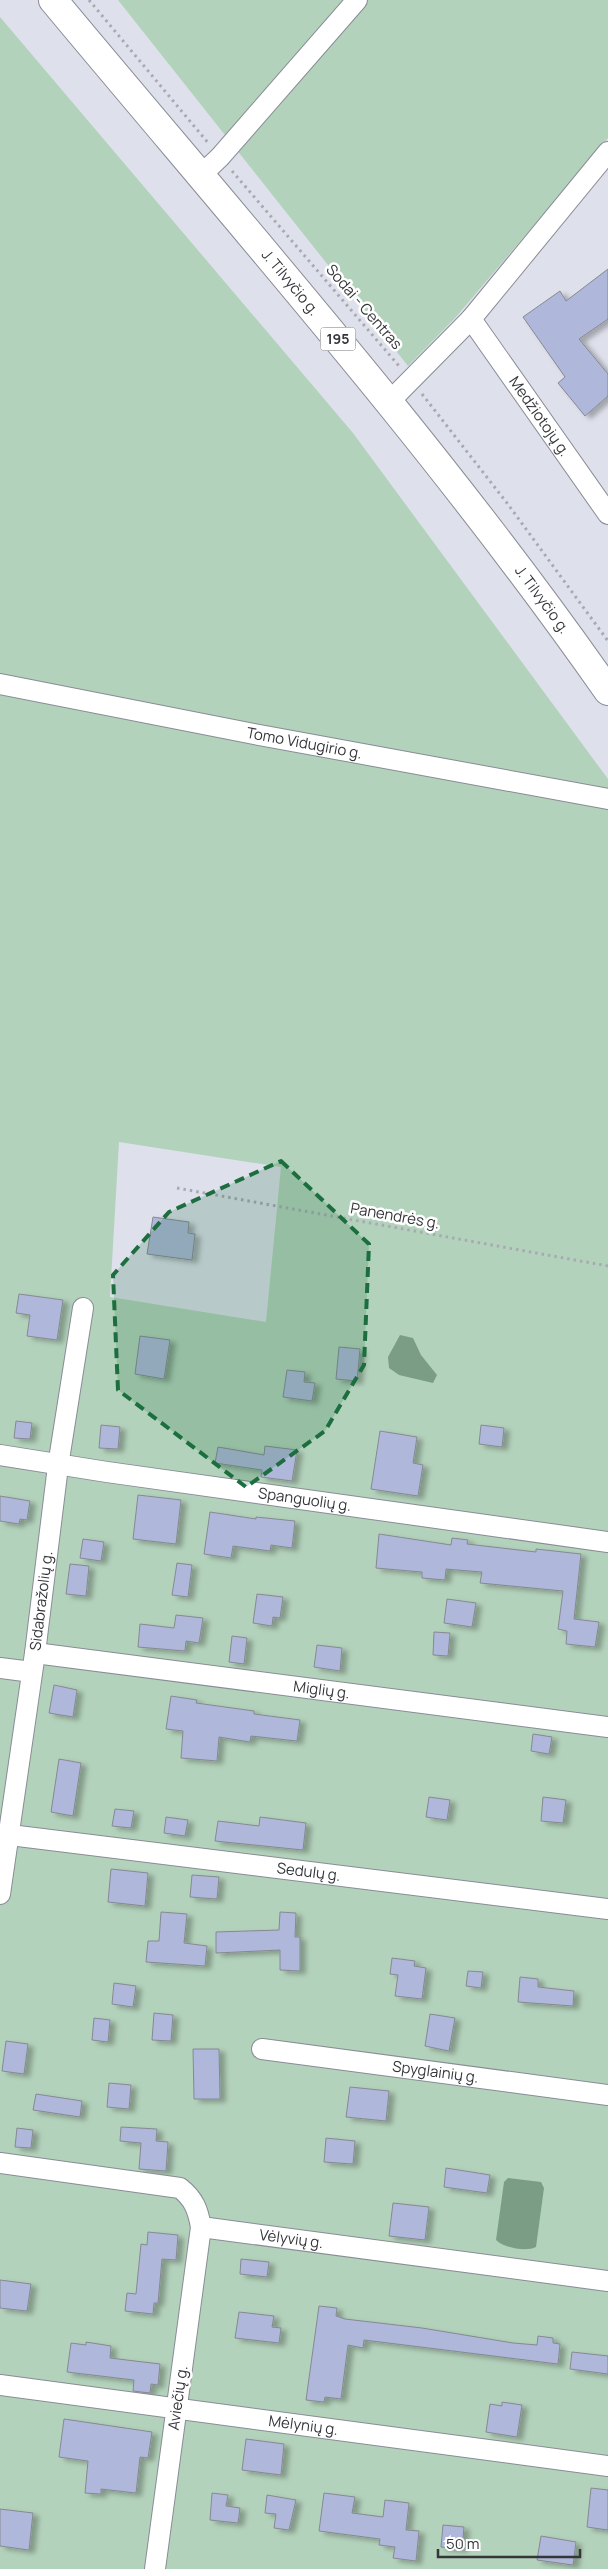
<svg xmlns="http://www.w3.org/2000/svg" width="608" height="2569" font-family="Manrope,sans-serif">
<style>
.green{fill:#b3d2bb;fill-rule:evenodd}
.water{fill:#7c9d85}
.building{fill:#afb7da;stroke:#868992;filter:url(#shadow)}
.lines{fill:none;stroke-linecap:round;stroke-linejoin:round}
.street-casing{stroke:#898c96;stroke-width:22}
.primary-casing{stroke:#898c96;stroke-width:30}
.path{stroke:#a8a9b2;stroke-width:3;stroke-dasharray:2.5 4;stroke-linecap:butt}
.street{stroke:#fff;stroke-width:20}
.primary{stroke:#fff;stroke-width:28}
.marked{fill:#1c6e3f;fill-opacity:0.2;stroke:#1c6e3f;stroke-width:4;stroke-dasharray:10 6;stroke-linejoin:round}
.labels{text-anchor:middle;stroke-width:5;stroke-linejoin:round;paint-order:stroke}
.shield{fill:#fff;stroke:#727275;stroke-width:1}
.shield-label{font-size:14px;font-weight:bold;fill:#35363a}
.street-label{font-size:15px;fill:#35363a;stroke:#fff}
</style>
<defs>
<filter id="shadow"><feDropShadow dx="5.5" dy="3" stdDeviation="2.5" flood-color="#0004"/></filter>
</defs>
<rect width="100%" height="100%" fill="#dee0eb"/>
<path class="green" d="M118 0H608V138L455 318 408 366Z
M0 17 353 433 608 779V2569H0ZM119 1142 281 1167 266 1322 110 1297Z"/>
<path class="water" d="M400 1335 413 1338 421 1355 437 1375 433 1383 399 1375 389 1368 388 1357Z
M508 2178 541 2182 544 2188 536 2247C526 2252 504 2248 496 2240L504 2182Z"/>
<path class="building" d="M608 269V319L579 339 608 374V396L585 416 558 383 565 377 523 317 560 291 566 301Z
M153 1217 189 1222 188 1233 195 1234 192 1260 147 1254Z
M19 1294 63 1300 57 1340 27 1336 30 1315 16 1313Z
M140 1336 170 1340 164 1379 135 1374Z
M339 1347 360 1349 357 1381 336 1379Z
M287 1370 305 1372 304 1382 315 1383 312 1401 283 1397Z
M16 1421 32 1423 30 1439 14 1438Z
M101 1425 120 1427 118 1449 99 1448Z
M481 1425 504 1428 502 1447 479 1444Z
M380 1431 417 1437 413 1463 423 1465 418 1496 371 1489Z
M265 1446 297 1450 292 1481 261 1477 262 1470 215 1463 218 1447 264 1455Z
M138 1495 181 1500 176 1544 133 1539Z
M0 1496 30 1501 27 1520 20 1519 19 1524 0 1521Z
M210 1512 256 1519V1517L295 1521 292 1548 271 1545 270 1551 233 1546 231 1558 204 1554Z
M379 1534 451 1545 452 1538 468 1540 467 1544 536 1552V1549L581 1554 574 1619 599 1622 595 1647 566 1644 567 1631 558 1629 563 1591 480 1583 482 1572 446 1569 445 1580 422 1578V1572L376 1568Z
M83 1539 104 1542 101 1561 80 1558Z
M177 1563 192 1565 188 1597 172 1595Z
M70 1564 89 1566 86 1596 66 1594Z
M257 1594 283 1597 280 1618 273 1617 272 1626 253 1623Z
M447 1599 476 1603 472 1627 444 1623Z
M176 1615 203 1618 199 1643 186 1641 185 1651 138 1647 140 1624 174 1628Z
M434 1632 450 1633 448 1656 433 1655Z
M232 1636 247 1638 244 1664 229 1662Z
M317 1645 342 1648 340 1671 314 1667Z
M54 1685 77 1690 73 1717 49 1713Z
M171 1696 197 1700 196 1703 254 1711V1714L300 1720 297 1741 251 1736 250 1742 219 1737 217 1761 181 1758 183 1731 166 1729Z
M533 1734 552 1737 549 1754 531 1751Z
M59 1759 81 1763 73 1816 51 1812Z
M429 1797 450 1800 447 1820 426 1817Z
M543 1797 566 1800 563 1823 541 1821Z
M115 1809 134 1811 131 1828 112 1826Z
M166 1817 188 1820 185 1836 164 1833Z
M260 1817 306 1823 303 1850 215 1841 218 1821 259 1826Z
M111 1869 148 1873 145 1906 108 1902Z
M192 1875 219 1877 217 1899 190 1897Z
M161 1912 187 1914 184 1943 207 1946 205 1966 146 1962 148 1941H159Z
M280 1912 296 1913 295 1937H300V1971L280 1970V1950L216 1953V1932L279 1930Z
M392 1958 415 1961 414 1966 426 1968 422 1999 395 1996 398 1975 390 1974Z
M468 1971 483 1972 481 1988 466 1986Z
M520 1977 538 1979V1987L574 1991 573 2006 518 2002Z
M114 1983 136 1986 133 2007 112 2004Z
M154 2013 173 2015 171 2041 152 2040Z
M430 2014 455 2018 449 2051 425 2046Z
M94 2018 110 2020 108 2042 92 2040Z
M6 2041 28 2044 24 2074 2 2071Z
M193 2049H219L220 2099H194Z
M109 2083 131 2085 129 2109 107 2107Z
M350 2087 389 2091 386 2121 346 2117Z
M36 2094 82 2101 80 2117 33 2110Z
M121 2127 157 2129 156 2141 168 2142 166 2171 139 2169 141 2143 120 2141Z
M17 2128 33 2130 31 2148 15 2147Z
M326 2138 355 2141 353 2164 324 2162Z
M446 2168 490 2175 487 2193 444 2187Z
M393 2203 429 2207 425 2240 389 2236Z
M148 2232 178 2235 176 2260 162 2259 158 2303H154L153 2314 125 2311 127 2293 136 2294 141 2244 147 2245Z
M241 2259 269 2262 267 2277 240 2274Z
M0 2280 31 2284 27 2311 0 2308Z
M319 2306 337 2308 336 2316 345 2319 422 2328 513 2343 537 2345 538 2336 553 2338V2343L560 2344 558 2364 364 2340 363 2348 348 2345 341 2399 325 2397 324 2402 306 2400Z
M239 2312 274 2316 272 2327 281 2328 279 2343 235 2338Z
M86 2342 111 2346 110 2358 160 2364 158 2385 151 2384 150 2393 133 2391 134 2380 67 2372 71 2343 86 2345Z
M572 2352 608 2356V2374L570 2369Z
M502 2402 522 2405 517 2437 486 2432 490 2404 502 2406Z
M64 2419 152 2432 148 2458 140 2457 136 2493 101 2489V2494L85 2493 88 2461 59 2457Z
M246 2439 284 2444 281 2475 242 2470Z
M591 2488 608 2490V2530L587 2527Z
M212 2493 228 2495 226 2506 240 2508 238 2523 210 2520Z
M324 2493 355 2497 352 2513 383 2517 385 2500 409 2503 406 2530 419 2531 416 2561 393 2558 395 2547 379 2545 380 2539 319 2531Z
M267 2495 296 2500 289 2530 274 2528 276 2514 265 2513Z
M0 2509 33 2513 29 2550 0 2546Z
M443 2525 464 2527 462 2549 441 2547Z
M541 2536 576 2542 573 2565 537 2560Z"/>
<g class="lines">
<g class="street-casing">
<g id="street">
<path id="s1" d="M608 152 471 319 608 514"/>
<path d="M200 176 220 157 357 0"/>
<path d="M390 401 471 319"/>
<path id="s2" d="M0 684 254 734 608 799"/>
<path id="s3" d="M0 1455 107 1472 608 1542"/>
<path id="s4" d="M35 1653 608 1727"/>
<path d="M0 1668 32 1672"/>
<path id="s5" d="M10 1835 608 1909"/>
<path id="s6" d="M0 1894 35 1653 58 1466 83 1308"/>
<path id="s7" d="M262 2049 608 2095"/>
<path d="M0 2163 180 2188C194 2199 198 2210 201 2227L155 2569"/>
<path id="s8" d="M201 2227 608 2281"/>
<path id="s9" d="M0 2385 608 2466"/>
</g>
</g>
<g class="primary-casing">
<g id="primary">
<path id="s10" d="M53 0C242 227 438 448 608 691"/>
</g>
</g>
<path class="path" d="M89 0 209 144
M232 171 399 366
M422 394 507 503 608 641
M177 1188 608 1266"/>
<use href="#street" class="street"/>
<use href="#primary" class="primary"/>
</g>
<path class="marked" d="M281 1161 369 1244 364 1365 325 1431 246 1487 118 1390 113 1275 169 1212Z"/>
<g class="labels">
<rect class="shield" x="320.5" y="327.5" width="35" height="23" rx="4"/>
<g class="shield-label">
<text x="338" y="344">195</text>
</g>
<g class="street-label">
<text dy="5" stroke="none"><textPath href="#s10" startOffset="369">J. Tilvyčio g.</textPath></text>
<text transform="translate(364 307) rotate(49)" y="5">Sodai - Centras</text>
<text dy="5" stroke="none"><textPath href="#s1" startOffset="335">Medžiotojų g.</textPath></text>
<text dy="5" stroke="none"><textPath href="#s10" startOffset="774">J. Tilvyčio g.</textPath></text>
<text dy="5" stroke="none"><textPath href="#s2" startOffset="310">Tomo Vidugirio g.</textPath></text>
<text transform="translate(395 1216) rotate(10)" y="5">Panendrės g.</text>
<text dy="5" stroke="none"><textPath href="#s3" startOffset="308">Spanguolių g.</textPath></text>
<text dy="5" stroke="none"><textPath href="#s6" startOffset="296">Sidabražolių g.</textPath></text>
<text dy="5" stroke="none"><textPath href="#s4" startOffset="289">Miglių g.</textPath></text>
<text dy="5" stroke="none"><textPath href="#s5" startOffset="301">Sedulų g.</textPath></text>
<text dy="5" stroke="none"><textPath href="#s7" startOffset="175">Spyglainių g.</textPath></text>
<text dy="5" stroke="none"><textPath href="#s8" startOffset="91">Vėlyvių g.</textPath></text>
<text transform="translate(178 2398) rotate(-82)" y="5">Aviečių g.</text>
<text dy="5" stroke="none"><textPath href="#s9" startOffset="306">Mėlynių g.</textPath></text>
</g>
</g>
<path d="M438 2549v8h142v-8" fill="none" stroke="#35363a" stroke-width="2.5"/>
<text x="446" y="2549" font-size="15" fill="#35363a" stroke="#ffffff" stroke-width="4" paint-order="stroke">50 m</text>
</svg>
